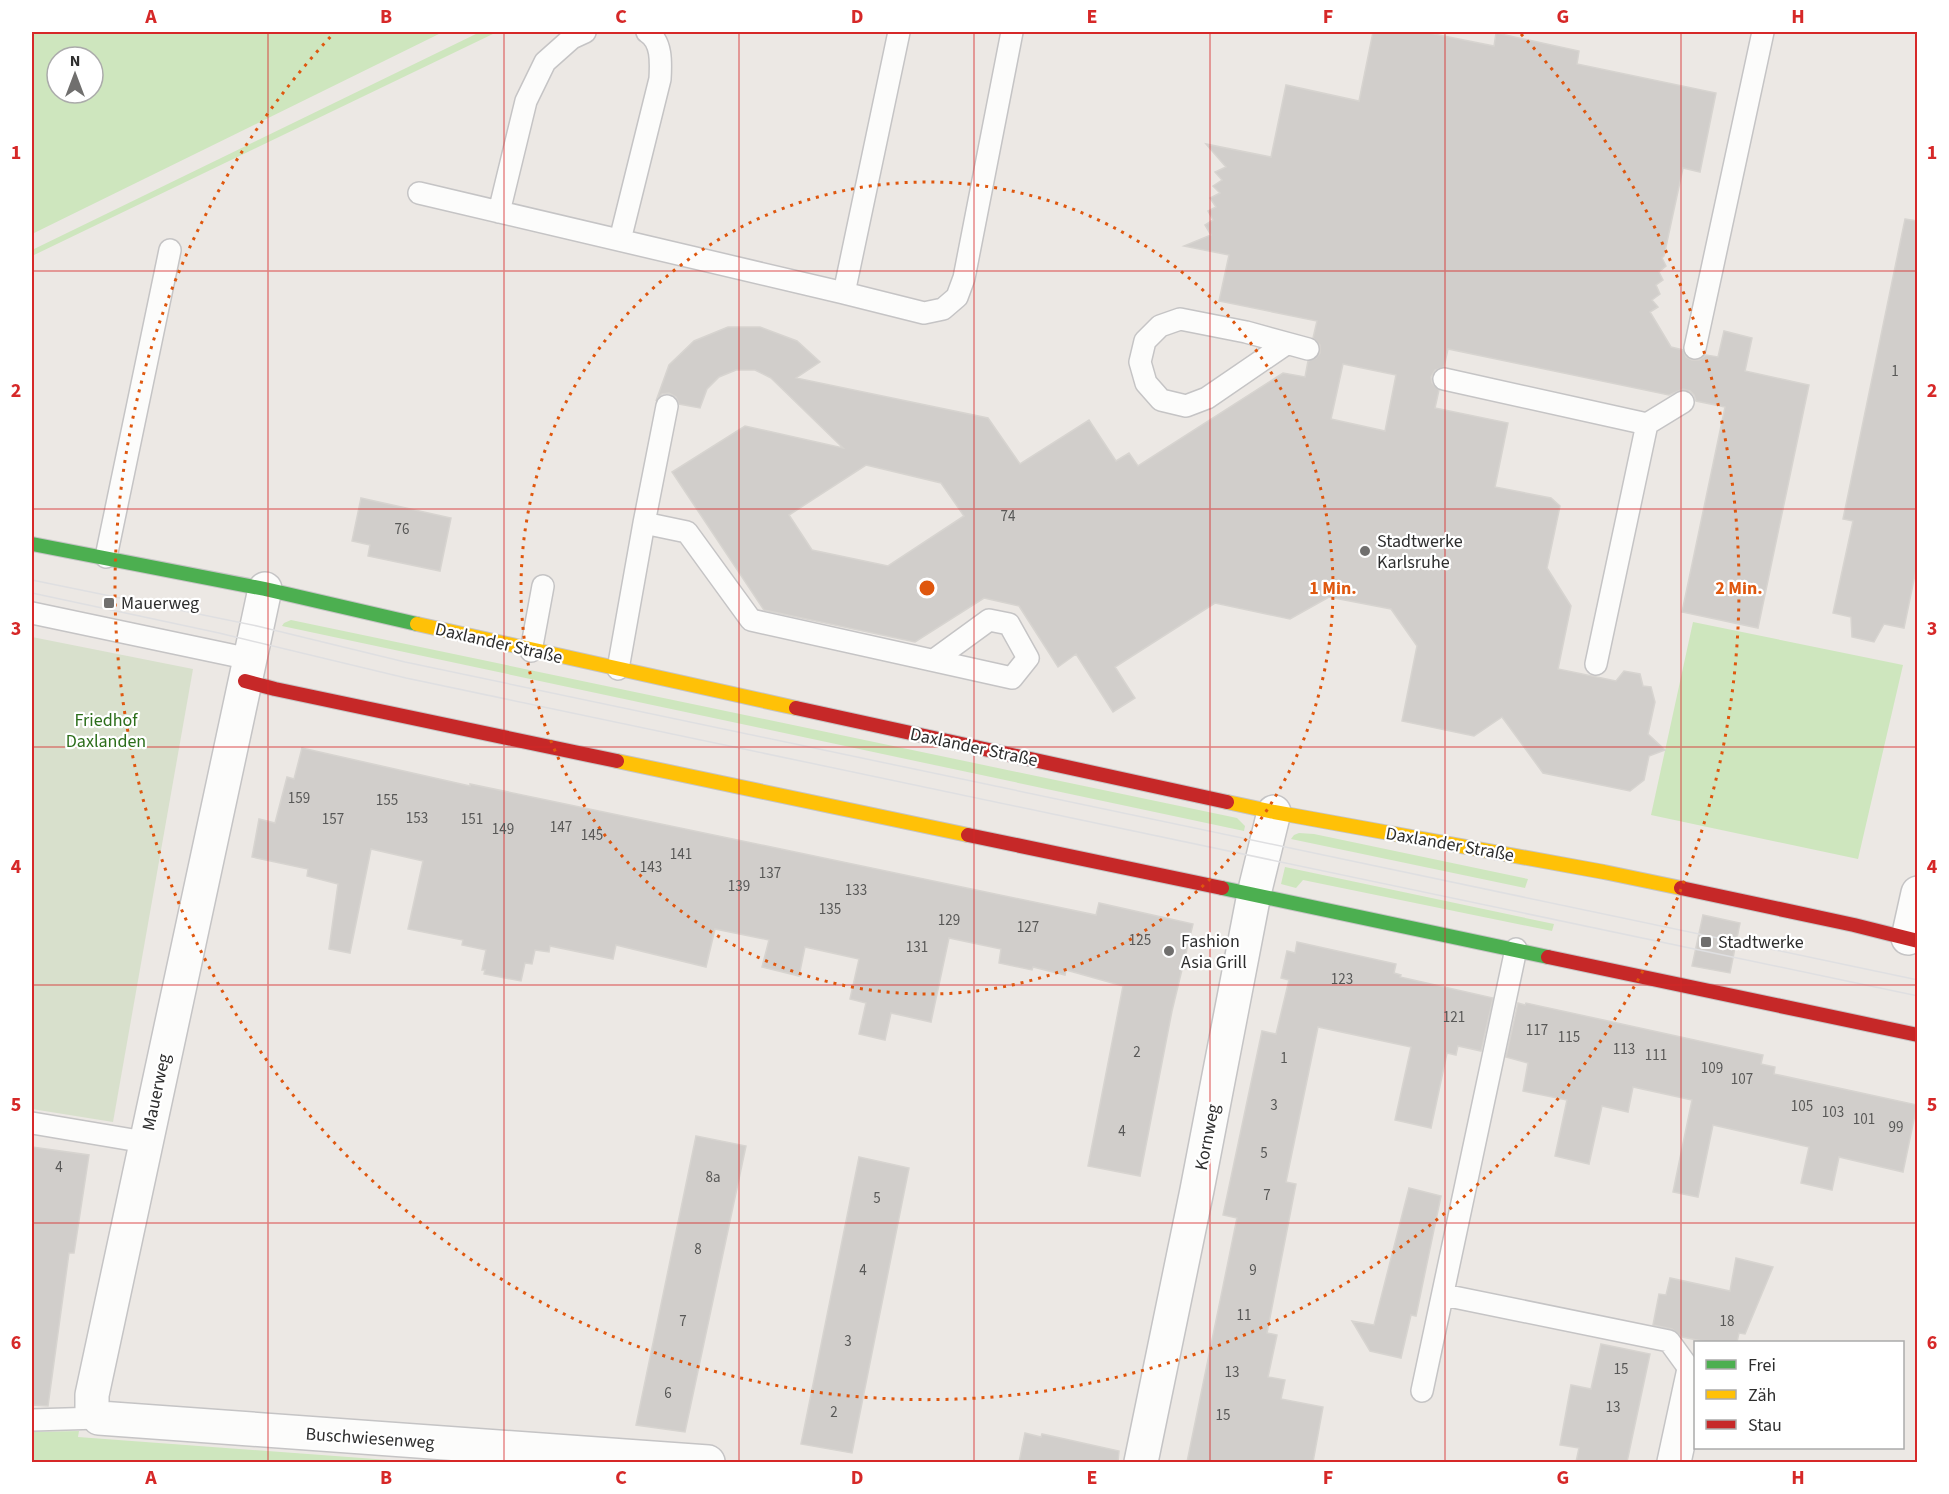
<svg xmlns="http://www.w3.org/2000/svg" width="1949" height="1494" font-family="'Source Sans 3',sans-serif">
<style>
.green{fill:#cee6be;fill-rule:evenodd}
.cemetery{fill:#d8e0cc}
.building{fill:#d1cecb;stroke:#d7d4d0;stroke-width:1.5;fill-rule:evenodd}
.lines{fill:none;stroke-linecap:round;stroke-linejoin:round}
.lane-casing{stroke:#c5c4c5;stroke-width:24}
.street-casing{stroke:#c5c4c5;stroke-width:36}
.fast-casing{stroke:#c5c4c5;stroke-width:16}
.slow-casing{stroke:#c5c4c5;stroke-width:16}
.jam-casing{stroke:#c5c4c5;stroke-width:16}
.lane{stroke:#fcfcfb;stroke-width:21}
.street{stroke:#fcfcfb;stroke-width:33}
.fast{stroke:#4caf50;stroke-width:14}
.slow{stroke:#ffc107;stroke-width:14}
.jam{stroke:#c62828;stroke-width:14}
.tram{stroke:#dfdfe1;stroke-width:1.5}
.grid{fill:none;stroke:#d62828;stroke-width:1.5;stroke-opacity:0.55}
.ring{fill:none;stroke:#df570e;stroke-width:3;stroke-dasharray:3 6}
.poi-dot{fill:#706f6e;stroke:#fff;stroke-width:2}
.labels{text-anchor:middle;stroke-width:4.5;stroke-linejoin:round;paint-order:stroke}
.number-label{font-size:15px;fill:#585857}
.poi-label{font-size:18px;fill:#2e2e2e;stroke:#fff;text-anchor:start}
.street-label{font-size:18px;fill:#2e2e2e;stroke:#fff}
.park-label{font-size:18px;fill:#2c6e1b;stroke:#fff}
.centre{fill:#df570e;stroke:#fff;stroke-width:3}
.ring-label{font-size:18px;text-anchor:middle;font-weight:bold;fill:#df570e;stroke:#fff;stroke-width:4.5;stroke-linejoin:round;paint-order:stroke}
.neatline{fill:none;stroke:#d62828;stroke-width:2}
.grid-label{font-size:20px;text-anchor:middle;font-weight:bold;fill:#d62828}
</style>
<rect width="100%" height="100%" fill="#ece8e4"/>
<path class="green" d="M32 32H443L32 234ZM57 57H93V93H57Z
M480 32H497L32 256V250Z
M291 620 1237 818 1245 826 1244 831 282 626 284 623Z
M1693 622 1903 665 1858 859 1651 815Z
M1299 833 1314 834 1528 879 1525 888 1291 839 1294 835Z
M1285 867 1554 924 1552 931 1303 880 1296 888 1281 884Z
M79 1431 78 1437 416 1462H32V1432Z"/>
<path class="cemetery" d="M32 637 193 669 113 1122 32 1109Z"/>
<path class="building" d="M1373 32H1424L1494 46 1496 33 1579 51 1577 64 1716 93 1700 172 1683 168 1664 256 1662 258 1666 266 1659 272 1663 280 1656 285 1660 294 1652 300 1658 307 1650 312 1671 347 1683 350 1686 357 1692 360H1699L1706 355 1718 357 1724 331 1752 338 1745 371 1809 385 1758 628 1682 612 1725 407 1696 401 1694 395 1690 391 1683 389 1669 395 1448 349 1444 367 1435 370 1431 377 1432 383 1439 390 1435 408 1508 423 1495 487 1551 498 1560 506 1547 568 1571 606 1558 669 1616 681 1624 671 1640 674 1643 686 1651 687 1655 702 1648 734 1665 750 1649 756 1644 780 1630 791 1543 773 1502 717 1474 736 1402 721 1417 646 1391 609 1329 597 1290 619 1215 603 1115 667 1135 698 1113 712 1076 654 1058 667 1019 606 984 598 915 642 764 610 672 472 745 426 843 448 771 378 755 370H736L719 377 707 389 700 408 679 404 676 397 669 393 662 394 656 401 669 365 694 341 728 327H760L797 341 820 362 796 378 988 418 1020 464 1089 420 1116 461 1129 453 1138 466 1283 373 1305 377 1308 361 1316 358 1320 353V345L1313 338 1317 321 1219 301 1229 255 1184 246 1211 235 1205 225 1213 220 1208 211 1216 207 1210 198 1220 193 1213 186 1222 180 1215 172 1226 167 1206 144 1271 157 1286 85 1359 101ZM1343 364 1396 375 1385 431 1331 419ZM866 465 941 483 964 516 888 566 812 550 789 515Z
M1905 219 1917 221V565L1904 628 1884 624 1874 642 1852 637 1851 617 1833 613 1853 521 1843 519Z
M361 498 451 518 440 571 368 556 370 545 352 541Z
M302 748 470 786V784L1096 915 1099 903 1193 924 1172 1011 1140 1176 1088 1166 1123 986 1066 970 1065 975 1033 967 1032 970 999 963 1001 949 949 938 931 1022 891 1013 885 1040 859 1034 866 1003 850 999 859 959 805 947 799 976 762 967 769 940 715 929 706 967 616 945 613 959 550 946 549 952 535 950 532 964 525 963 521 981 484 974 485 970H482L486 950 462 945 463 940 408 929 423 861 371 849 350 953 329 949 338 884 307 876 308 869 252 857 259 819 275 823 287 777 294 779Z
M1703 915 1740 923 1730 973 1692 966Z
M1297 942 1396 964 1394 973 1401 975 1400 977 1493 998 1481 1051 1458 1046 1456 1055 1447 1053 1431 1128 1395 1120 1411 1047 1318 1027 1286 1182 1296 1184 1267 1333 1277 1335 1268 1377 1285 1380 1281 1399 1323 1407 1313 1462H1187L1237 1218 1223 1215 1262 1031 1276 1034 1289 980 1281 978 1287 951 1295 953Z
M1518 1003 1525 1005 1526 1003 1763 1055 1761 1064 1775 1067 1774 1074 1917 1105 1903 1172 1839 1157 1832 1190 1801 1183 1809 1147 1713 1125 1698 1197 1673 1192 1692 1100 1633 1087 1628 1112 1602 1106 1589 1164 1555 1156 1567 1100 1523 1091 1528 1063 1506 1057Z
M696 1136 746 1146 685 1432 636 1425Z
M32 1147 89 1155 74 1253H69L48 1406 32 1405Z
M859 1157 909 1168 852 1453 801 1444Z
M1409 1188 1441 1196 1416 1316 1411 1315 1401 1358 1370 1351 1352 1321 1374 1325Z
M1736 1258 1773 1267 1745 1334 1739 1333 1737 1342H1707L1682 1337 1672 1329 1653 1325 1659 1294 1666 1295 1670 1278 1730 1291Z
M1601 1344 1650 1354 1627 1462H1576L1579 1448 1560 1445 1571 1385 1591 1389Z
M1025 1433 1041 1437 1042 1434 1119 1451 1118 1462H1019Z"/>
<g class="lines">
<g class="lane-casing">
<path id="lane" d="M899 32 844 293 924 313 943 309 957 297 964 278 1012 32
M419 193 844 293
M499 212 526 101 545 62 572 38 585 32
M620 240 660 79C661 62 662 41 647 32
M1286 344 1207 398 1186 406 1161 400 1146 383 1140 362 1145 341 1160 326 1180 319 1246 332 1308 349
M1695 348 1763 32
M1444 379 1647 424 1683 402
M644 523 667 406
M106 557 170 250
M32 613 250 659
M531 651 543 586
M1596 664 1647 424
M618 669 644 523 687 532 751 620 1012 678 1028 658 1009 624 989 620 934 660
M32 1123 145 1142
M1444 1295 1669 1341 1693 1374
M1422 1391 1516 949
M32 1420 99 1418"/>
</g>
<g class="street-casing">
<path id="street" d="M265 589 92 1395V1409L99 1418 708 1462
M1908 938 1918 893
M1141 1462 1197 1190 1254 894 1274 812
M1674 1462 1693 1374"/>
</g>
<g class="fast-casing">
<path id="fast" d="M32 544 265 589 417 624
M1222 888 1548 957"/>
</g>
<g class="slow-casing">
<path id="slow" d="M417 624 796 708
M617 761 968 835
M1227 802 1274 812 1604 872 1681 888"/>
</g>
<g class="jam-casing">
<path id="jam" d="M245 681 275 689 617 761
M796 708 1227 802
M968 835 1222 888
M1681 888 1854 925 1918 941
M1548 957 1918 1035"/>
</g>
<use href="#lane" class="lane"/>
<use href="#street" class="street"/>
<use href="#fast" class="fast"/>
<use href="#slow" class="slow"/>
<use href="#jam" class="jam"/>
<path class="tram" d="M32 580 257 626 405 662 1918 980
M32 593 219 633 406 678 1918 996"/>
</g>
<path class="grid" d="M268 32V1462M504 32V1462M739 32V1462M974 32V1462M1210 32V1462M1445 32V1462M1681 32V1462M32 271H1918M32 509H1918M32 747H1918M32 985H1918M32 1223H1918"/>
<g class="ring">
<circle cx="927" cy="588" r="406"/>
<path d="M1521 34A812 812 0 1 1 333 34"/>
</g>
<g class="poi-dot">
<circle cx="1365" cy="551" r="6"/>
<rect x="103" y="597" width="12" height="12" rx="3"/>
<rect x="1700" y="936" width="12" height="12" rx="3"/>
<circle cx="1169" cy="951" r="6"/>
</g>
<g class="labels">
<g class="number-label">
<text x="1895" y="376">1</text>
<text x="1008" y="521">74</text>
<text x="402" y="534">76</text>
<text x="299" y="803">159</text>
<text x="387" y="805">155</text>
<text x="417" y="823">153</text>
<text x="333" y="824">157</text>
<text x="472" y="824">151</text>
<text x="561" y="832">147</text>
<text x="503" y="834">149</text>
<text x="592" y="840">145</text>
<text x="681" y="859">141</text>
<text x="651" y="872">143</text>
<text x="770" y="878">137</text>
<text x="739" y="891">139</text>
<text x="856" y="895">133</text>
<text x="830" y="914">135</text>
<text x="949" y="925">129</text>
<text x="1028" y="932">127</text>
<text x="1140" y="945">125</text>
<text x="917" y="952">131</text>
<text x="1342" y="984">123</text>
<text x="1454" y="1022">121</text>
<text x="1537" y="1035">117</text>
<text x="1569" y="1042">115</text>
<text x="1624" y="1054">113</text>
<text x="1137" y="1057">2</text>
<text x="1656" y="1060">111</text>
<text x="1284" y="1063">1</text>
<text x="1712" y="1073">109</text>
<text x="1742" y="1084">107</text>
<text x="1274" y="1110">3</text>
<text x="1802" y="1111">105</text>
<text x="1833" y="1117">103</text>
<text x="1864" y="1124">101</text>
<text x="1896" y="1132">99</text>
<text x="1122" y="1136">4</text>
<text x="1264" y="1158">5</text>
<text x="59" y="1172">4</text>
<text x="713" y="1182">8a</text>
<text x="1267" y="1200">7</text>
<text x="877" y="1203">5</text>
<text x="698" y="1254">8</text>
<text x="863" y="1275">4</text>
<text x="1253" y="1275">9</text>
<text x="1244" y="1320">11</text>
<text x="683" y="1326">7</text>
<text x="1727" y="1326">18</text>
<text x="848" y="1346">3</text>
<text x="1621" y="1374">15</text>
<text x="1232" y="1377">13</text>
<text x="668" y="1398">6</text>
<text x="1613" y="1412">13</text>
<text x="834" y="1417">2</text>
<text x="1223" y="1420">15</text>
</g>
<g class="poi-label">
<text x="1377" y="547">Stadtwerke<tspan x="1377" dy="21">Karlsruhe</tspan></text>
<text x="121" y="609">Mauerweg</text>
<text x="1181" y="947">Fashion<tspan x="1181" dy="21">Asia Grill</tspan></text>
<text x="1718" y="948">Stadtwerke</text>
</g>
<g class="street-label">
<text transform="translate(499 643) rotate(13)" y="6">Daxlander Straße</text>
<text transform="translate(974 747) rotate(12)" y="6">Daxlander Straße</text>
<text transform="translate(1450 844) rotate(10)" y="6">Daxlander Straße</text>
<text transform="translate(156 1092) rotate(-78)" y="6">Mauerweg</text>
<text transform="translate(1207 1137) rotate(-79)" y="6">Kornweg</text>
<text transform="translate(370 1438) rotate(4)" y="6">Buschwiesenweg</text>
</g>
<g class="park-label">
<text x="106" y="726">Friedhof<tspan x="106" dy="21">Daxlanden</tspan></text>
</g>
</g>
<circle cx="927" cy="588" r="9" class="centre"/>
<g class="ring-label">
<text x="1333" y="594">1 Min.</text>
<text x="1739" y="594">2 Min.</text>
</g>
<rect width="1949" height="1494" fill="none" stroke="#ffffff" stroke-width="66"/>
<rect x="1694" y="1341" width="210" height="108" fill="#ffffff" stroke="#ababab" stroke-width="1.5"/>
<rect x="1706" y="1360" width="30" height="9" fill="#4caf50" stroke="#ababab" stroke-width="1.5"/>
<text x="1748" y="1371" font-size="18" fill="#2e2e2e">Frei</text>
<rect x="1706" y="1390" width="30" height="9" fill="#ffc107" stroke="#ababab" stroke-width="1.5"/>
<text x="1748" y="1401" font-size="18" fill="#2e2e2e">Zäh</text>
<rect x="1706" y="1420" width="30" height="9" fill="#c62828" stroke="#ababab" stroke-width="1.5"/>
<text x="1748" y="1431" font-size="18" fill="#2e2e2e">Stau</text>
<g transform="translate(75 75)"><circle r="28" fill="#ffffff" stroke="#ababab" stroke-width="1.5"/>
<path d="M0-4.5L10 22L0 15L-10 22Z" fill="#706f6e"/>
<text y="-9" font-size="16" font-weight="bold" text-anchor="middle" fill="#2e2e2e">N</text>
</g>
<rect x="33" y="33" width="1883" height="1428" class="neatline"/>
<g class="grid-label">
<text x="151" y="23">A</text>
<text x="386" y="23">B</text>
<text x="621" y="23">C</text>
<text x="857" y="23">D</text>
<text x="1092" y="23">E</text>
<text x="1328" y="23">F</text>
<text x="1563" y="23">G</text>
<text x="1798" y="23">H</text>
<text x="16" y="159">1</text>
<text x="1932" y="159">1</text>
<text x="16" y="397">2</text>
<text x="1932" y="397">2</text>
<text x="16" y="635">3</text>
<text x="1932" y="635">3</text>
<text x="16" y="873">4</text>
<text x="1932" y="873">4</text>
<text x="16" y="1111">5</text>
<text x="1932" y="1111">5</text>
<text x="16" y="1349">6</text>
<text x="1932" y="1349">6</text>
<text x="151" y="1484">A</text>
<text x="386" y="1484">B</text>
<text x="621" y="1484">C</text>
<text x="857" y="1484">D</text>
<text x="1092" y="1484">E</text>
<text x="1328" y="1484">F</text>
<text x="1563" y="1484">G</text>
<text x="1798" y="1484">H</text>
</g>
</svg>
